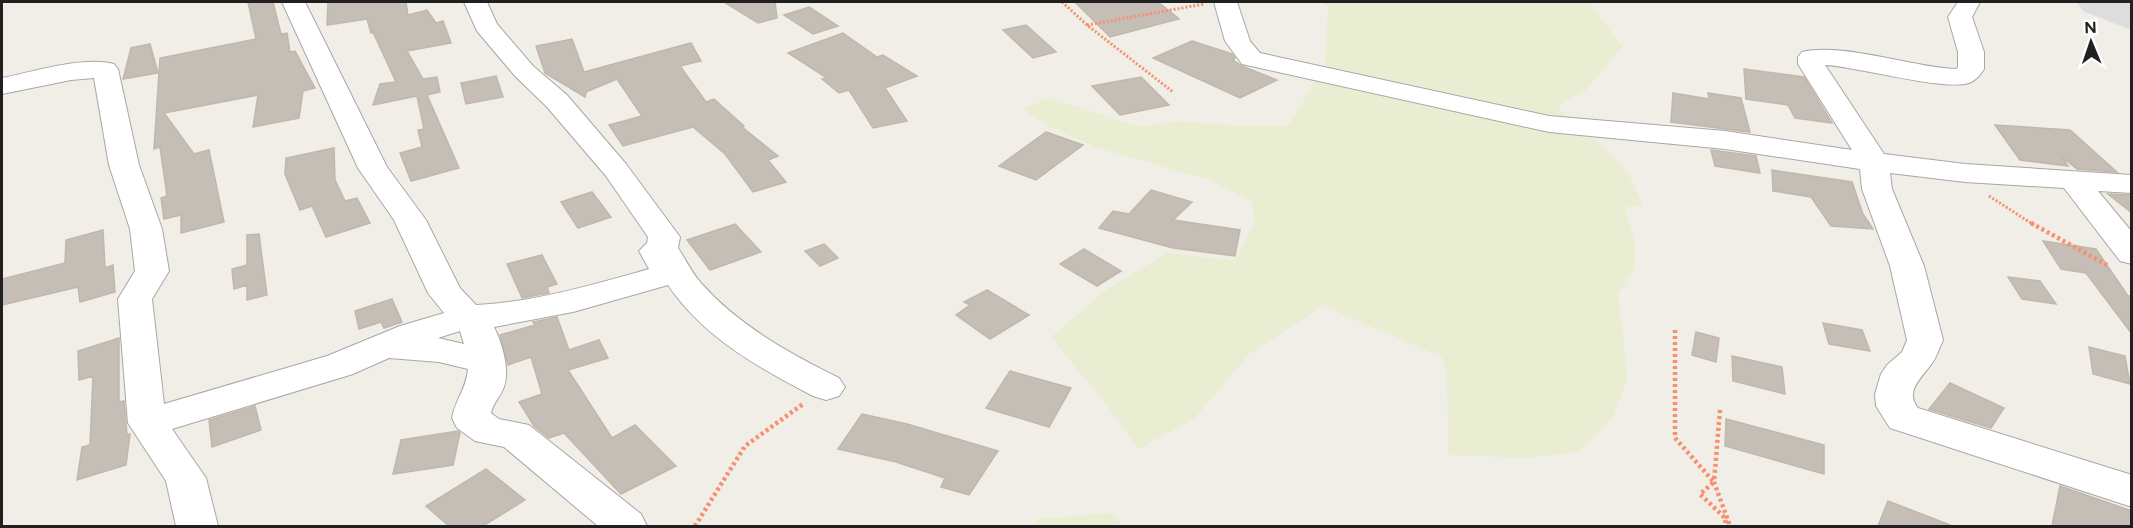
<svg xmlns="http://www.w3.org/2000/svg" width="2133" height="528" font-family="Figtree,sans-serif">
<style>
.residential{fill:#dedddd}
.farmland{fill:#e9eed2}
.building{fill:#c5beb6;stroke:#c2b7a9;stroke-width:1.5}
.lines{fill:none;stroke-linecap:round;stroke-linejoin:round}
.minor-casing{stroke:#a7a7a7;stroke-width:2}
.path-far1{stroke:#f78f70;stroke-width:3;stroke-dasharray:2 2;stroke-linecap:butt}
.path{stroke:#f78f70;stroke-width:4.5;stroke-dasharray:3 3;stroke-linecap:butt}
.minor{fill:#fff;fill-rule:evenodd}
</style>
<rect width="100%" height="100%" fill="#f0eee6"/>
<path class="residential" d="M2076 2H2131V30L2083 11Z"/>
<path class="farmland" d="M1322 2H1594L1591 4 1622 47 1585 91 1562 103 1558 109 1588 133 1627 171 1643 205 1625 207 1635 242V267L1618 294 1628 378 1612 419 1579 452 1526 458 1448 455 1447 372 1442 357 1323 306 1249 354 1194 419 1138 449 1106 404 1051 337 1106 290 1167 253 1236 261 1255 222 1251 201 1206 179 1098 148 1051 127 1022 109 1050 98 1139 127 1176 121 1231 125 1288 126 1325 65 1328 7Z
M1113 513 1122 526H1034L1037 519Z"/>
<path class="building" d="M248 2H273L281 34 287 33 290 52 295 51 315 88 303 91 299 118 253 127 258 95 164 113 194 154 209 150 224 222 181 233V215L164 219 161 198 167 196 160 147 154 149 160 58 256 39Z
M328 2H406L408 15 427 10 436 23 443 21 451 43 407 51 423 79 437 77 440 92 427 95 459 168 411 181 400 153 422 147 418 130 424 129 417 96 373 105 380 84 396 82 373 32 371 33 367 19 327 25Z
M724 2H775L777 18 758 23Z
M1075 2H1158L1179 19 1110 37Z
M809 7 838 26 813 34 784 15Z
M1026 25 1056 52 1033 58 1003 30Z
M843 33 877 57 883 55 917 76 885 88 907 121 873 128 849 90 839 93 822 79 827 78 788 53Z
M572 39 584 72 691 43 701 61 680 66 706 102 714 99 744 126 742 127 778 156 768 160 786 182 753 192 725 154 693 127 623 146 609 125 642 116 617 79 586 92 585 97 545 73 536 46Z
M1192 41 1232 54 1235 58 1233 60 1242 66 1277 80 1240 98 1153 58Z
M150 44 158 73 123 79 131 48Z
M1744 69 1804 77 1832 123 1795 118 1788 105 1746 99Z
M496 76 503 97 466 104 461 83Z
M1141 77 1169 105 1120 115 1092 86Z
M1673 93 1709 99 1708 93 1741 98 1750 132 1671 122Z
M1995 125 2070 130 2117 172 2077 169 2062 157 2068 166 2020 160Z
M1046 132 1083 145 1036 180 999 166Z
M334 148 335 180 345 201 357 198 370 223 326 237 312 206 300 210 285 174 286 158Z
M1711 150 1756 156 1760 173 1715 166Z
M1772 170 1852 182 1863 214 1873 229 1831 226 1811 197 1773 191Z
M1151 190 1192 202 1173 220 1240 230 1235 256 1173 248 1099 228 1113 211 1129 214Z
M592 192 611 217 578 228 561 202Z
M2108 194 2132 195V213Z
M735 224 761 252 710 270 687 240Z
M103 230 105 268 113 265 115 292 80 302 78 287 2 305V279L65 263 66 240Z
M259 234 267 295 247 300V285L234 289 232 269 247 265V235Z
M2043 241 2096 249 2128 296H2132V334L2086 273 2061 269Z
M824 244 838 258 820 266 805 251Z
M1084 249 1121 271 1097 286 1060 264Z
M542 255 557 284 547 287 549 293 522 298 507 264Z
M2008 277 2040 281 2056 304 2022 299Z
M987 290 1029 315 990 339 956 315 970 305 964 302Z
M392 299 402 322 384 328 381 322 359 329 355 311Z
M557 317 569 350 599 340 608 358 568 370 612 438 635 425 676 466 621 494 564 433 549 438 534 426 519 402 542 394 531 357 508 365 500 335 535 325 533 322Z
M1823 323 1862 330 1870 351 1829 344Z
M1696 332 1719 338 1716 362 1692 355Z
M119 338V402L124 401 127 435 130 434 126 465 77 480 82 447 90 445 93 376 79 380 78 351Z
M2089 347 2125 356 2130 384 2093 374Z
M1732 356 1782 367 1785 394 1733 381Z
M1010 371 1071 388 1049 427 986 408Z
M1950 383 2004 408 1991 428 1929 409Z
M255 406 261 430 212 447 209 420Z
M862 414 907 424 998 451 969 495 941 487 945 478 896 462 838 449Z
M1726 419 1824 445V474L1725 446Z
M458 431 460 433 453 465 393 474 401 440Z
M486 469 525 500 483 526H449L426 506Z
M2060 486 2132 511V526H2052Z
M1888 501 1950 525V526H1878Z"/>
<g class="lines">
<g class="minor-casing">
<path id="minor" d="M282 2H305L387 167 426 220 460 288 476 305C535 302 592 285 649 269L639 251 647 243 648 237 606 176 547 107 515 76 477 31 464 2H487L497 24 533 66 567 95 626 164 680 237 678 248C686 260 692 273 701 283 739 326 789 353 839 378L845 387 839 396 826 400 813 396C759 368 703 337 668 285L573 312 494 327C502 343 510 369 504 387 500 397 493 403 491 413L499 419 529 425 641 514 647 526H598L504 447 475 441 457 428 452 418C456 398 466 390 468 369L439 362 389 358 353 374 172 429 206 478 218 526H176L166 481 128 423 118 299 135 271 130 229 109 165 94 78 71 80 2 94V78C33 72 83 56 114 64L118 69 139 165 162 229 169 271 152 299 164 404 327 356 400 326 444 313 428 293 394 220 358 168ZM460 331 464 344 438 338Z
M1214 2H1237L1250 41 1260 53 1549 116 1725 131 1852 150 1798 64V57L1802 52C1841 42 1912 67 1956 69L1958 67V52L1948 17 1958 2H1980L1972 17 1984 52V69C1981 74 1976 80 1971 82 1951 93 1854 66 1825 65L1884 154 1965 164 2132 175V193L2098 191 2132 232V264L2120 261 2064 188 1965 182 1890 173 1892 189 1924 266 1943 340C1939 349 1936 359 1930 366 1920 379 1905 392 1918 408L2132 475V507L1890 428 1876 406 1875 394 1881 374 1887 365 1902 352 1907 340 1890 266 1862 189 1860 169 1725 149 1549 132 1242 64 1225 41Z"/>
</g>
<path class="path-far1" d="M1062 2 1087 25 1173 92
M1087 25 1204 4
M1989 196 2034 225"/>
<path class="path" d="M2031 223 2107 265
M1675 330V438L1714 482 1700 494 1725 518 1726 526
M1720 410 1714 482 1730 526
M695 526 745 446 803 404"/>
<use href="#minor" class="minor"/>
</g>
<rect width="2133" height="528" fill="none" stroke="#202020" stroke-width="6"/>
<g transform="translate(2091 42) rotate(358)" stroke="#ffffff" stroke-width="4.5" paint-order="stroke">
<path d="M0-4.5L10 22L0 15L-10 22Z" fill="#202020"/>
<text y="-9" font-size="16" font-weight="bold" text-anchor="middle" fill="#202020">N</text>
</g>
</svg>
